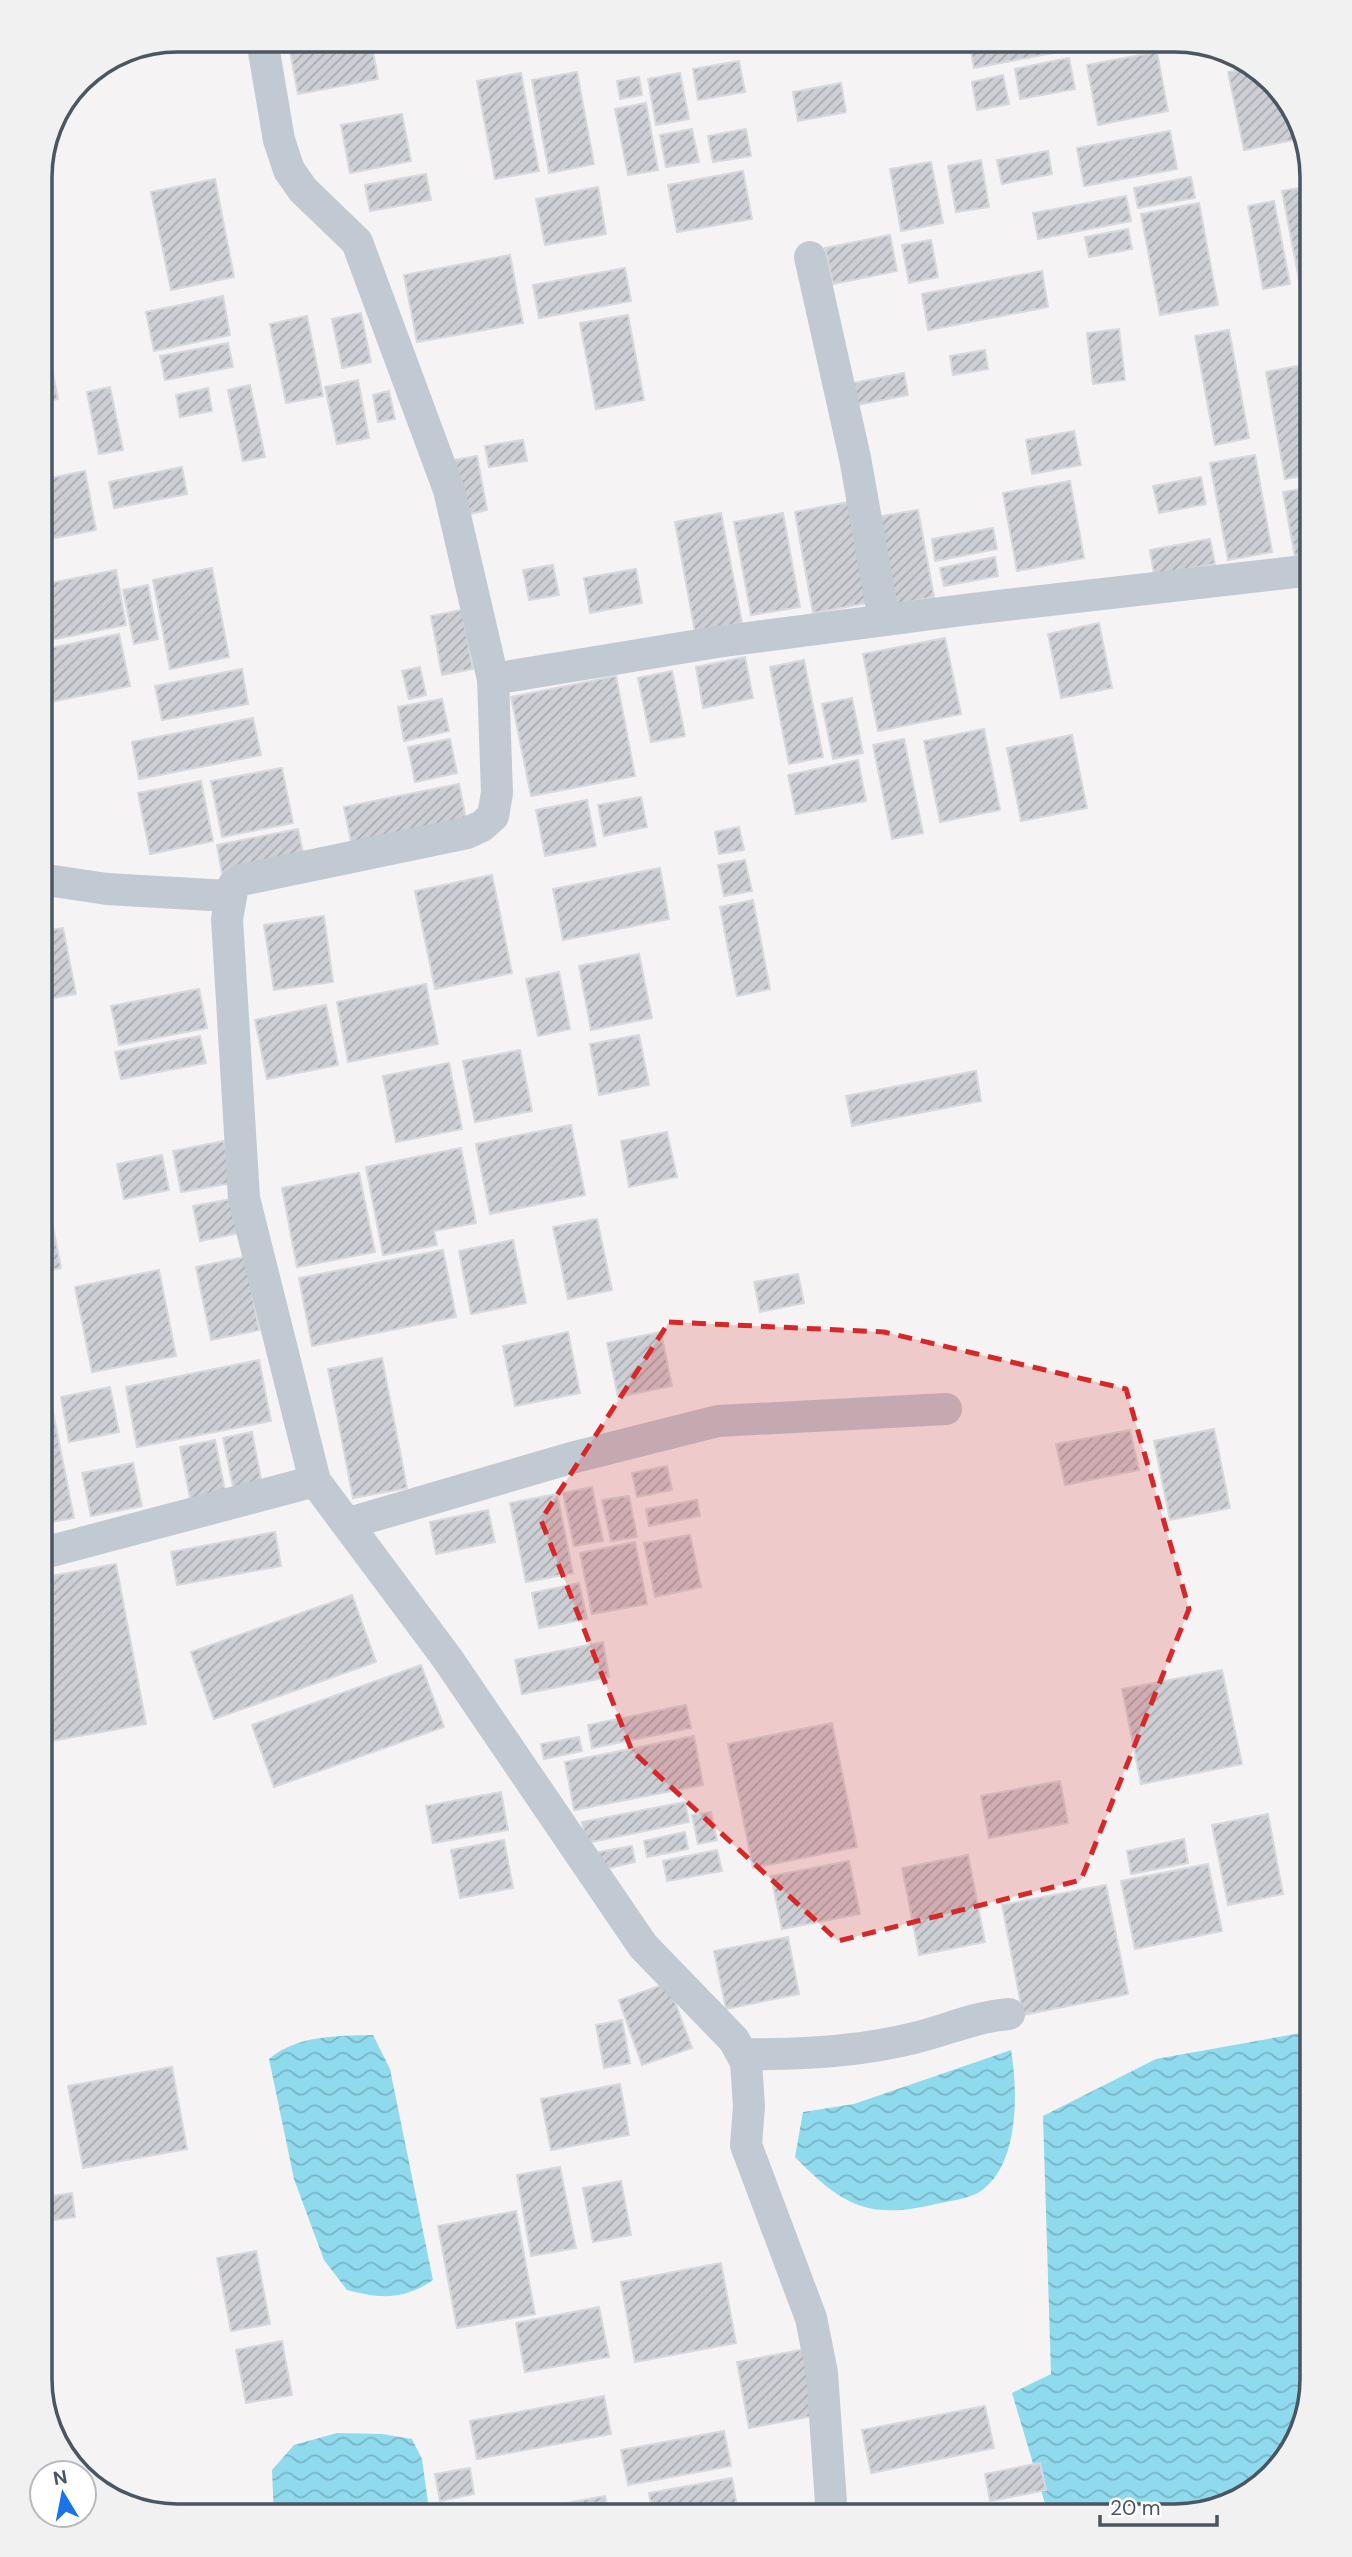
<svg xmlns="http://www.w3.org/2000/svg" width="1352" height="2557" font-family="'DM Sans',sans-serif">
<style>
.water{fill:url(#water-waves)}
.building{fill:url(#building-hatch);stroke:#d7d9de;stroke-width:2}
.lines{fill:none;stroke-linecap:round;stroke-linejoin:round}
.street{stroke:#c1cad2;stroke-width:32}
.marked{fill:#d62828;fill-opacity:0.2;stroke:#d62828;stroke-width:5;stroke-dasharray:14 9;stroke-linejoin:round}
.rim{fill:none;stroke:#4a5661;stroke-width:3.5}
</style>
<defs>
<pattern id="water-waves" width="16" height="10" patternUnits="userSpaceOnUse" patternTransform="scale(1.75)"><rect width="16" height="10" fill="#90daee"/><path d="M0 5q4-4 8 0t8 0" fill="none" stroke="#78b4c4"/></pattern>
<pattern id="building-hatch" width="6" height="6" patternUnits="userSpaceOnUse" patternTransform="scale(1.75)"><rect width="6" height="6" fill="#cdcfd5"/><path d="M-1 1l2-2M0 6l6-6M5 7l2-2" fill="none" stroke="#a8abb0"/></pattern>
</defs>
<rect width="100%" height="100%" fill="#f5f3f3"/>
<path class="water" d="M1312 2031V2380L1289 2456 1228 2506 1175 2517H1049L1012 2393 1051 2374 1043 2116 1156 2059Z
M373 2035 390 2069 433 2280C404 2300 381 2299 347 2290L324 2260 294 2179 269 2059C298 2035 336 2036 373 2035Z
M1011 2050C1018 2091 1020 2168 978 2193 967 2199 949 2201 936 2204 868 2220 843 2206 795 2157L803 2112 854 2104Z
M337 2433 382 2434 412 2439 422 2459 430 2517H274L272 2470 294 2445Z
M83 2472 111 2482 129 2503 101 2493Z"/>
<path class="building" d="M288 40H371L378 79 298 94Z
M969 41H1062L1064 51 974 68Z
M1068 41H1107L1108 42 1070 50Z
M1157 52 1168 111 1098 125 1087 65Z
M1069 58 1075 89 1020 99 1015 69Z
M739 61 745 92 698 100 693 69Z
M1254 67 1301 124 1304 138 1244 150 1228 72Z
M577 72 594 164 549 173 532 80Z
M521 73 539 171 495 179 477 81Z
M680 73 689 119 656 125 648 79Z
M1003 75 1009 104 977 110 972 82Z
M639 77 642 95 620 99 617 81Z
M841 83 846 112 798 121 793 92Z
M646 103 658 170 628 175 615 109Z
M402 114 411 161 350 173 341 125Z
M692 129 699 162 666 167 660 135Z
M746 129 751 156 713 162 708 136Z
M1170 131 1177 169 1084 186 1077 148Z
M1048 151 1052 174 1002 184 997 160Z
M981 160 989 207 956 212 948 166Z
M931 162 943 223 901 231 890 169Z
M743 171 752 219 677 232 668 185Z
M426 174 431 200 370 211 365 185Z
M1191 177 1195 198 1138 208 1134 188Z
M215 179 234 277 171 290 151 192Z
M1310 186 1312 283 1300 285 1282 191Z
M598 187 606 234 545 245 536 199Z
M1126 196 1131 221 1038 239 1033 213Z
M1274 201 1290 284 1263 289 1248 206Z
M1199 203 1218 305 1160 315 1141 214Z
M1128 229 1132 249 1089 257 1085 237Z
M890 235 897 271 833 284 825 248Z
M931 240 938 277 909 283 902 245Z
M510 255 523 323 417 342 404 275Z
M625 268 631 301 539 318 533 285Z
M1042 271 1048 307 928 330 922 294Z
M223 296 230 335 154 351 146 312Z
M361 313 371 362 342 368 332 319Z
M628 315 644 400 596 409 580 323Z
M307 316 323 396 286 403 270 324Z
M1119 329 1125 380 1093 384 1087 333Z
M1229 330 1249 438 1215 445 1195 336Z
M228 343 233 367 165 380 160 356Z
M985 350 988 369 953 375 950 356Z
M1312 363V474L1285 479 1266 372Z
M51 365 58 399 40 403V368Z
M904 373 908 395 857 405 853 383Z
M358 380 369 438 337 444 325 387Z
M250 385 265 457 243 461 228 390Z
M110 387 123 450 99 454 87 392Z
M208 388 212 411 180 417 176 395Z
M389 391 395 419 378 422 373 395Z
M1074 431 1081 465 1032 474 1026 440Z
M523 440 527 461 489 467 485 446Z
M1255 455 1272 552 1228 560 1210 463Z
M477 456 487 510 465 515 454 460Z
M182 467 187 494 114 508 109 482Z
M85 471 96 530 40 541V480Z
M1201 477 1206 504 1159 513 1153 486Z
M1070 481 1084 558 1017 571 1003 493Z
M1312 487V554L1295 557 1283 492Z
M849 502 868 603 813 613 795 512Z
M918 510 934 597 892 605 876 517Z
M721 513 742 623 695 632 675 522Z
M783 513 800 607 751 615 734 522Z
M993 528 997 549 935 561 932 539Z
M1210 539 1215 564 1154 575 1150 550Z
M995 557 998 576 944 586 940 568Z
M553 565 559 595 529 600 523 570Z
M212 568 229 657 170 669 153 580Z
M636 569 642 603 590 613 584 578Z
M116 570 126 625 40 642V585Z
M148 585 158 639 134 644 123 590Z
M462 610 473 669 442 675 431 616Z
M1099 623 1112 688 1061 698 1048 634Z
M119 634 130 686 45 703 40 681V650Z
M945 638 961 714 878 731 863 654Z
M745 657 753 698 703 708 696 667Z
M804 660 823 757 789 764 770 667Z
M420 667 426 695 409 699 402 671Z
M242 669 248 704 162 720 155 686Z
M672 671 685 736 651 742 638 678Z
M616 676 635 776 531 796 511 697Z
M852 698 863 753 833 759 822 704Z
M442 699 449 731 404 741 398 707Z
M253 718 261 755 139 779 132 742Z
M984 729 1000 810 940 822 924 741Z
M1072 735 1087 808 1021 821 1007 748Z
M450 739 457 773 415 782 408 747Z
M904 739 923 833 892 839 873 745Z
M858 760 866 801 796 814 788 775Z
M282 768 293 823 222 837 211 781Z
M201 781 213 841 150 854 138 793Z
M459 784 467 824 352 847 344 807Z
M641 797 647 827 604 836 598 805Z
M587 800 596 846 545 856 536 810Z
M739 827 744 850 719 854 715 832Z
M298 829 305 862 223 879 217 845Z
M745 860 752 891 724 896 718 865Z
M660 868 669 919 563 940 553 889Z
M492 875 512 973 435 989 415 891Z
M753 900 770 989 737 996 720 907Z
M324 916 333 982 274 990 264 925Z
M63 928 76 994 47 999 40 967V932Z
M639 954 652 1018 591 1030 579 966Z
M559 972 570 1029 538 1036 526 979Z
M426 984 438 1044 348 1062 337 1002Z
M199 989 207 1028 119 1045 111 1006Z
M326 1005 338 1065 267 1079 255 1020Z
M639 1035 649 1085 599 1095 590 1044Z
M200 1036 206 1063 121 1079 115 1052Z
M520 1050 532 1111 475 1122 463 1061Z
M449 1063 462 1129 396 1142 383 1076Z
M976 1071 981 1101 852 1126 846 1096Z
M571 1125 585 1195 490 1214 476 1144Z
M667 1132 677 1177 629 1187 621 1141Z
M224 1141 232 1183 181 1192 173 1151Z
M461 1148 476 1223 434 1231 437 1245 383 1255 366 1167Z
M162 1155 169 1190 124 1199 117 1164Z
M359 1173 375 1252 297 1267 282 1188Z
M232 1199 239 1233 200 1241 193 1206Z
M49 1207 61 1268 40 1272V1209Z
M597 1219 612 1290 568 1299 553 1227Z
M513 1240 526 1303 471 1314 459 1251Z
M443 1250 456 1317 312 1346 299 1278Z
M245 1257 259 1330 211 1340 196 1267Z
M159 1270 176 1356 92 1372 75 1287Z
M798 1274 804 1303 760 1312 754 1282Z
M568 1332 580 1393 515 1406 503 1346Z
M661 1332 672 1386 618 1397 607 1343Z
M382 1358 407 1488 353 1498 328 1369Z
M259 1360 271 1421 137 1447 126 1387Z
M110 1387 119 1432 69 1442 61 1397Z
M51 1402 74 1518 40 1524V1404Z
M1214 1429 1230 1508 1170 1520 1154 1441Z
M1130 1430 1139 1470 1065 1485 1056 1444Z
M252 1432 262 1485 234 1491 223 1438Z
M215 1440 226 1496 191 1503 180 1447Z
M133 1463 142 1506 91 1516 82 1473Z
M667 1466 672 1490 637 1497 632 1473Z
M592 1487 603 1541 574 1546 563 1493Z
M557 1494 573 1573 526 1582 510 1503Z
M629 1496 637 1537 611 1541 602 1500Z
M697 1500 700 1516 649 1526 646 1509Z
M488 1510 495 1542 436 1554 430 1522Z
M275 1532 281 1566 177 1585 171 1552Z
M690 1535 701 1587 655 1597 644 1543Z
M635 1542 647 1604 592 1614 580 1553Z
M116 1564 146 1724 40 1743V1578Z
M579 1583 587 1619 539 1628 532 1593Z
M352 1595 376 1662 214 1719 191 1652Z
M603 1642 609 1677 522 1694 515 1660Z
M421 1665 444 1727 274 1787 252 1725Z
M1222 1670 1242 1764 1141 1784 1122 1689Z
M686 1705 691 1728 592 1748 588 1725Z
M832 1723 857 1847 753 1868 728 1744Z
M694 1736 703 1785 574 1810 565 1762Z
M579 1737 582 1751 544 1759 541 1744Z
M1060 1781 1068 1823 989 1838 981 1796Z
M501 1792 508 1830 433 1843 426 1806Z
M685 1802 689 1822 586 1843 582 1822Z
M711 1812 717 1840 698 1844 692 1815Z
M1268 1814 1283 1894 1228 1905 1212 1825Z
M685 1832 688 1849 647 1857 644 1841Z
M1184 1839 1188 1863 1131 1874 1127 1851Z
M504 1840 513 1888 460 1898 451 1850Z
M632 1846 635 1862 601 1870 598 1852Z
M717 1850 722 1871 667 1881 663 1861Z
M968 1855 985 1942 919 1955 902 1868Z
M849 1861 860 1914 782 1929 771 1876Z
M1208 1864 1222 1931 1135 1949 1121 1881Z
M1106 1885 1128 1994 1023 2015 1002 1905Z
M788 1937 799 1994 726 2009 714 1951Z
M668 1983 692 2048 642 2065 619 2000Z
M622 2020 630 2063 604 2068 596 2025Z
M172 2067 187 2149 83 2168 68 2086Z
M620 2084 629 2135 551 2150 541 2099Z
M560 2167 576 2248 531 2256 517 2175Z
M621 2181 631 2235 593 2242 583 2188Z
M72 2193 75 2217 40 2222V2198Z
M516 2211 535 2314 457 2328 438 2226Z
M256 2251 270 2324 231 2331 217 2258Z
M721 2263 736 2343 635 2362 621 2282Z
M599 2307 609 2357 525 2372 516 2323Z
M282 2341 292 2395 246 2403 236 2350Z
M806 2349 819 2415 749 2428 737 2362Z
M604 2396 611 2434 477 2459 470 2421Z
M985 2406 994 2448 871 2473 862 2430Z
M724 2431 731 2466 628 2485 621 2450Z
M1040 2463 1046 2490 990 2501 985 2474Z
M470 2468 474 2494 440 2501 435 2474Z
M732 2478 739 2517H653L649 2493Z
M605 2496 609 2517H547L545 2507Z"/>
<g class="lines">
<path class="street" d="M262 40 279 140 289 170 303 190 357 242 449 490 493 679 497 793 493 816 482 826 467 833 241 880 233 886 227 919 244 1198 315 1481 447 1658 643 1946 734 2040 746 2062 749 2106 746 2145 811 2318 822 2373 832 2517
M810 257 855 458 884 620
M493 679 717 642 963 610 1312 570
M40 879 107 889 228 896
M349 1523 571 1458 718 1421 946 1409
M40 1554 315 1481
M742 2054C799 2055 858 2052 914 2038 948 2030 973 2017 1009 2014"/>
</g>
<path class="marked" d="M669 1322 884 1332 1126 1389 1189 1609 1081 1880 838 1941 632 1751 541 1520Z"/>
<path d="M0 0H1352V2557H0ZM177 52H1175A125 125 0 0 1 1300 177V2379A125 125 0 0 1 1175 2504H177A125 125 0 0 1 52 2379V177A125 125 0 0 1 177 52Z" fill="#f1f1f2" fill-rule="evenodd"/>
<path class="rim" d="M177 52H1175A125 125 0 0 1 1300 177V2379A125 125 0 0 1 1175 2504H177A125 125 0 0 1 52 2379V177A125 125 0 0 1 177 52Z"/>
<g transform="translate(63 2494) rotate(350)"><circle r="33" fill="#ffffff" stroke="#b7bbc0" stroke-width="2"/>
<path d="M0-5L12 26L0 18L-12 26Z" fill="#1a73e8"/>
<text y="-10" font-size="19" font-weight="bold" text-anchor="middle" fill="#4a5661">N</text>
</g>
<path d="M1100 2515v10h117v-10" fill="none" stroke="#4a5661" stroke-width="3.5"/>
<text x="1110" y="2515" font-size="21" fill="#4a5661" stroke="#ffffff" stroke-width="5" paint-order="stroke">20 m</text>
</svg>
